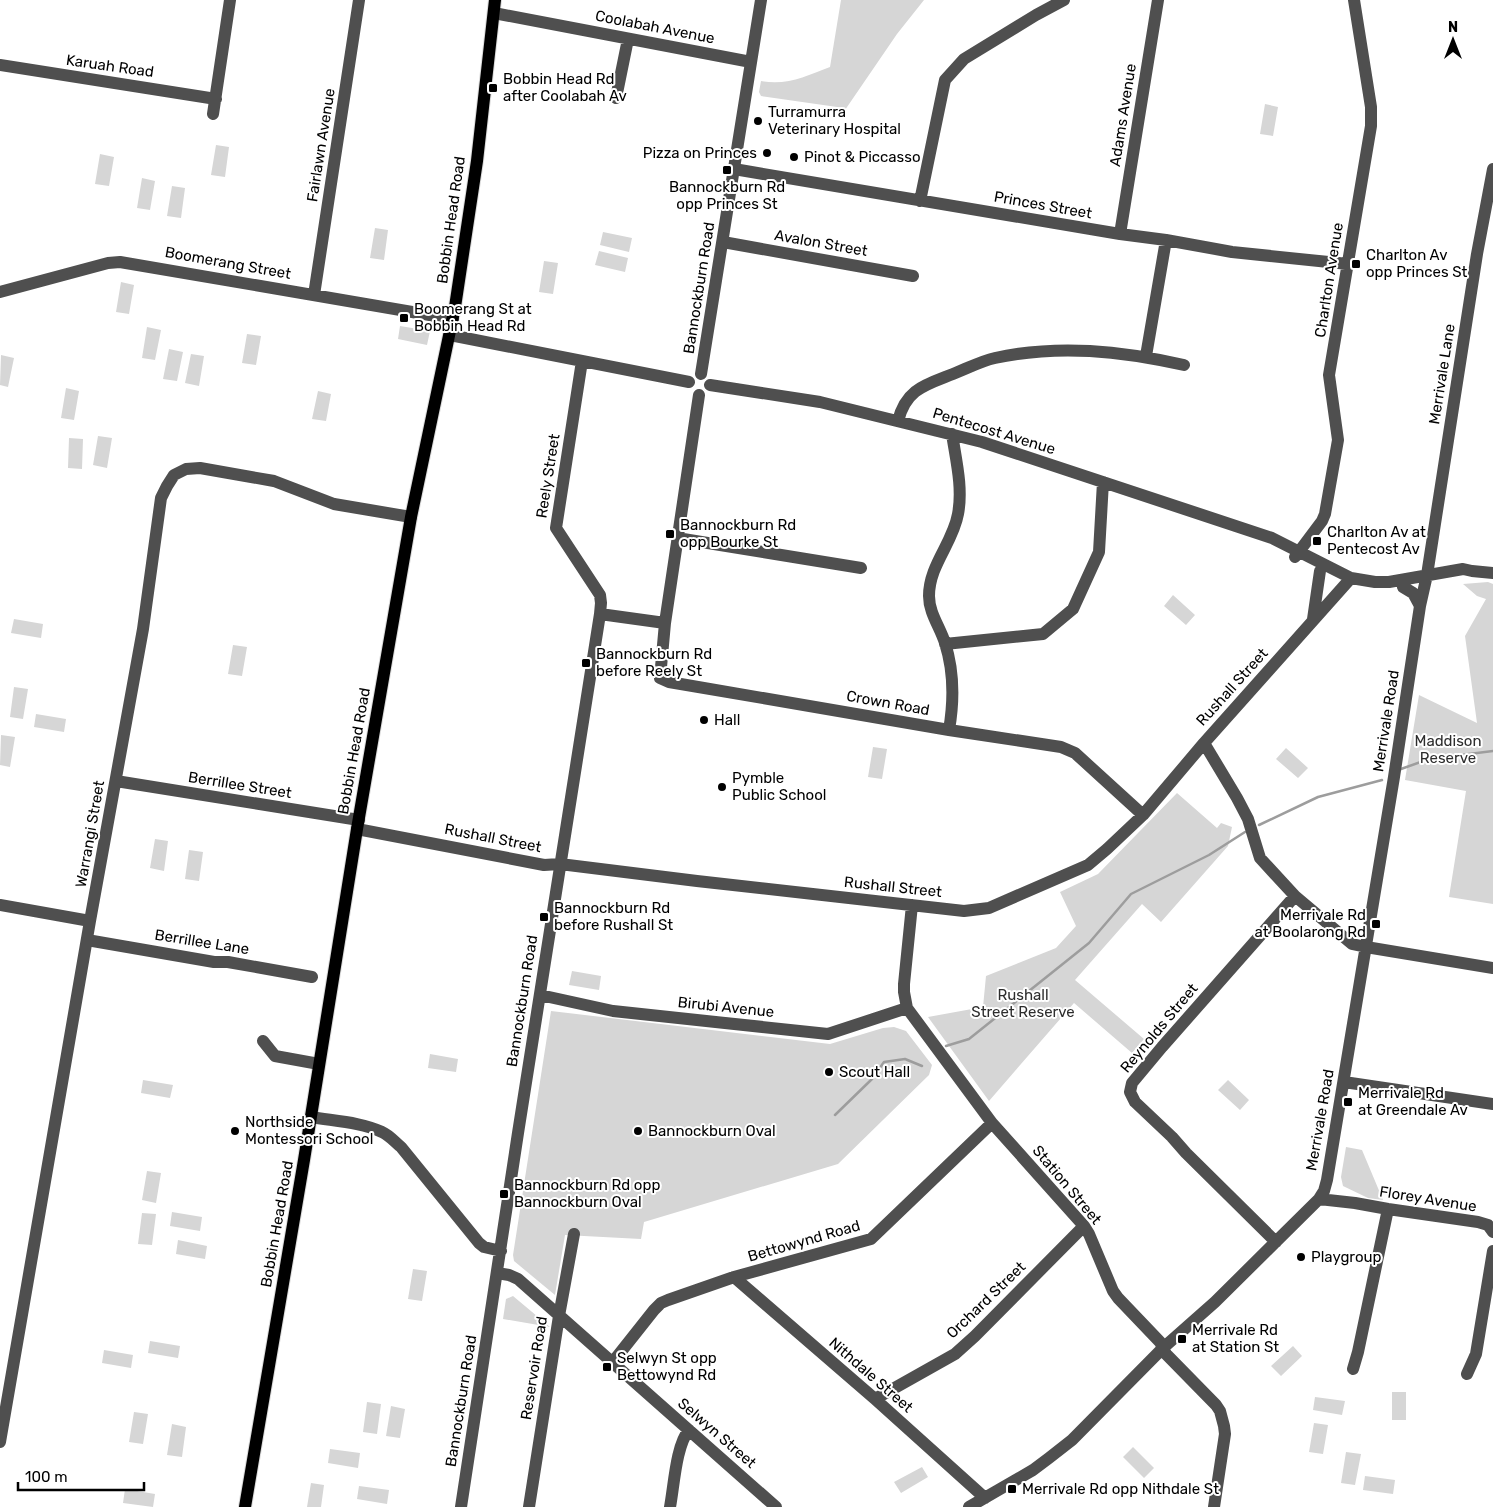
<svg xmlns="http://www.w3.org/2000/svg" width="1493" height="1507" font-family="Rubik,sans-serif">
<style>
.green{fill:#d6d6d6}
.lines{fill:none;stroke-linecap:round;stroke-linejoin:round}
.stream{stroke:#9d9d9d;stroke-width:2.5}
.major-casing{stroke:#dbdbdb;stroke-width:14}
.minor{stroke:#4f4f4f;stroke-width:12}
.major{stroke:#000;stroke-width:12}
.poi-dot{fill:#000;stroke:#fff;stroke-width:2}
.labels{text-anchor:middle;stroke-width:4;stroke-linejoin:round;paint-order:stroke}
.street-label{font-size:15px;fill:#000;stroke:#fff}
.poi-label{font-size:15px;fill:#000;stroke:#fff;text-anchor:start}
.park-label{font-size:15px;fill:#2d2d2d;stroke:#fff}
</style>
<rect width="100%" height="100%" fill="#fff"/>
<path class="green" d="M841 0H924L897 34 845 110 844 108 761 96 759 92 761 81C787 86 806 76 830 67Z
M1265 104 1278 107 1273 136 1260 134Z
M216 145 229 147 225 177 211 175Z
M100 154 114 157 109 186 95 184Z
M142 178 155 181 150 210 137 208Z
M172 186 185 188 181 218 167 216Z
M375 228 388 230 384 260 370 258Z
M603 232 632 238 629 252 600 245Z
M599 251 628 258 625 272 595 265Z
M544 261 558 263 553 294 539 292Z
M121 282 134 285 129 314 116 312Z
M400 326 430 331 427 345 398 339Z
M147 327 161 330 155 360 142 358Z
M247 334 261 336 256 365 242 363Z
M169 349 183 352 177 381 163 379Z
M191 354 204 356 199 386 185 383Z
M1 355 14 358 8 387 0 385Z
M66 388 79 391 74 420 61 418Z
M318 391 331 394 326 421 312 419Z
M98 436 112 438 107 468 93 465Z
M69 438 83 439 82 469 68 468Z
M1488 582 1493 584V904L1449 897 1466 791 1405 780 1419 695 1477 723 1465 636 1486 599 1477 596 1463 584Z
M1173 595 1195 615 1186 625 1164 606Z
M14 619 43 624 41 638 11 633Z
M233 645 247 647 242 676 228 674Z
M14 687 28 689 23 719 10 717Z
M36 714 66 719 64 732 34 727Z
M1 735 15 737 10 767 0 765Z
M873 747 887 749 882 779 868 777Z
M1286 748 1308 768 1298 778 1276 759Z
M1177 793 1217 828 1221 823 1232 827 1228 846 1161 922 1142 904 1075 980 1144 1039 1132 1053 1074 1003 989 1101 928 1017 983 1007 986 976 1056 948 1076 926 1060 892 1098 874Z
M155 839 168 841 164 871 150 868Z
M189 850 203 852 199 881 185 879Z
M572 971 601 976 599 990 569 985Z
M551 1011 830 1044 883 1028 894 1027 906 1031 932 1065 929 1075 838 1164 644 1222 641 1239 565 1235 555 1295 514 1261 513 1255Z
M430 1054 458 1059 456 1072 428 1068Z
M143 1080 173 1085 170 1098 141 1093Z
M1228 1080 1249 1100 1240 1110 1218 1090Z
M1346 1147 1362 1150 1383 1200 1368 1198 1343 1186 1341 1177Z
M147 1171 161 1173 156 1203 142 1200Z
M172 1212 202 1217 200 1231 170 1226Z
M142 1213 156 1214 152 1245 138 1244Z
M178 1240 207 1246 205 1259 176 1254Z
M413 1269 427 1271 422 1301 408 1299Z
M513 1296 550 1327 503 1319 506 1299Z
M150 1341 180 1346 178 1358 148 1353Z
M1293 1346 1302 1356 1281 1376 1271 1366Z
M104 1350 133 1355 131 1368 102 1363Z
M1392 1392H1406V1420H1392Z
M1315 1397 1345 1401 1342 1415 1313 1410Z
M367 1402 381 1404 377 1434 363 1432Z
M391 1406 405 1409 400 1438 386 1436Z
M134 1412 148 1414 143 1444 129 1442Z
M1314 1423 1328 1425 1323 1454 1309 1452Z
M172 1424 186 1427 182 1457 167 1455Z
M1133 1447 1154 1468 1144 1478 1123 1457Z
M330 1449 360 1453 358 1468 328 1463Z
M1346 1452 1361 1454 1355 1485 1341 1483Z
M922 1467 928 1477 901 1493 894 1482Z
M1365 1476 1395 1480 1393 1494 1363 1490Z
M311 1483 324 1485 321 1507H307Z
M359 1486 389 1490 387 1504 357 1499Z
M125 1489 155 1494 153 1507 123 1503Z"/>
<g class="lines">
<path class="stream" d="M1401 769 1429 759 1493 751
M1259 825 1318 797 1382 780
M946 1046 969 1039 1089 943 1131 894 1209 855 1245 832
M835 1115 872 1079 884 1062 905 1059 922 1066"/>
<g class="major-casing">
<path id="major" d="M245 1507 304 1160 357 829 411 517 455 307 477 161 495 0"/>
</g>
<path class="minor" d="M494 13 751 62
M0 65 216 99
M616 98 628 39
M213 114 230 0
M734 169 1120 234 1166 240 1232 252 1348 264
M920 201 945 80 964 59 1036 15 1064 0
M1120 234 1158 0
M723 242 913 276
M0 292 108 263 120 262 453 319
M314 295 359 0
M450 335 689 382
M1146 356 1166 240
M701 374 761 0
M710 385 820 402 982 442 1272 538 1351 578 1375 582H1389L1463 569 1472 571 1493 573
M699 395 665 623 660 678 669 682 949 730 1061 747 1075 753 1143 815
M898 421C906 389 925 385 953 374 966 369 981 361 995 358 1059 344 1121 351 1184 365
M677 538 861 568
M1295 557 1322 521 1325 514 1338 440 1329 375 1371 126V107L1354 0
M1403 587 1413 593 1420 606
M600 614 665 623
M1313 619 1320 571
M945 644 1043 634 1073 609 1099 552 1103 482
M949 730C954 701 954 671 945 643 940 627 929 613 929 596 929 565 953 543 958 514 963 488 956 460 952 434
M1204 743 1237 798 1248 819 1260 858 1295 896 1352 944 1366 947 1493 968
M116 781 359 820
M357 829 544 865 560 864 697 881 964 911 989 908 1088 865 1107 849 1143 815 1204 743 1351 578
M0 905 90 921
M912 905 904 984V992L907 1008 992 1123 1084 1226 1089 1234 1113 1291 1118 1298 1160 1342 1166 1354 1216 1405 1220 1411 1224 1426 1225 1434 1214 1507
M87 940 214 962H228L312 977
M540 995 613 1011 828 1034 907 1008
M263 1041 275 1056 319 1064
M1344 1082 1493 1104
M311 1117C334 1121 361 1122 382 1132 389 1135 395 1142 401 1147L479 1243 484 1247 501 1251
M1319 1199 1355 1203 1388 1209 1478 1222 1488 1225 1493 1232
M1276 1242 1186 1153 1172 1137 1135 1102 1130 1092 1132 1083 1162 1047 1295 896
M497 1273 509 1275 518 1279 776 1507
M734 1277 875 1399 985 1498
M612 1363 654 1310 661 1303 668 1300 734 1277 871 1239 992 1123
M1353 1369 1358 1352 1388 1209
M1467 1374 1476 1354 1493 1251
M875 1399 955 1354 975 1336 1084 1226
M0 1442 90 921 143 629 161 498 167 486 174 475 186 469 200 468 274 481 334 504 411 517
M461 1507 518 1133 600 614 601 603 600 595 556 528 582 361
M529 1507 559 1316 574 1234
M670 1507C674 1486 676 1445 689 1430
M969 1507 1033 1470 1049 1458 1072 1440 1163 1348 1215 1302 1319 1199 1324 1191 1327 1180 1394 777 1420 606 1427 575 1477 254 1493 169"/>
<use href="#major" class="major"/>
</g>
<g class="poi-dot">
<rect x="488" y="83" width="10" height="10" rx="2.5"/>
<circle cx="758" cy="121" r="5"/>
<circle cx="767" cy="153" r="5"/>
<circle cx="794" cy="157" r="5"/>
<rect x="722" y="165" width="10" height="10" rx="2.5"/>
<rect x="1351" y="259" width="10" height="10" rx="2.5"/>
<rect x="399" y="313" width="10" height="10" rx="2.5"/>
<rect x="665" y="529" width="10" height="10" rx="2.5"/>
<rect x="1312" y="536" width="10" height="10" rx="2.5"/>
<rect x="581" y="658" width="10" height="10" rx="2.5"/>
<circle cx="704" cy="720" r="5"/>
<circle cx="722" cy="787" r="5"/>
<rect x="539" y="912" width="10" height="10" rx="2.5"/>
<rect x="1371" y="919" width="10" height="10" rx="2.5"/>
<circle cx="829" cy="1072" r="5"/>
<rect x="1343" y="1097" width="10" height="10" rx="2.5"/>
<circle cx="235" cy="1131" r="5"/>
<circle cx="638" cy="1131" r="5"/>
<rect x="499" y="1189" width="10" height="10" rx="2.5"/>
<circle cx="1301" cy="1257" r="5"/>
<rect x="1177" y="1334" width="10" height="10" rx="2.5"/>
<rect x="602" y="1362" width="10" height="10" rx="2.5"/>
<rect x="1007" y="1484" width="10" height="10" rx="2.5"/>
</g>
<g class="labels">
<g class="street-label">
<text transform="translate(655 27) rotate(11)" y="5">Coolabah Avenue</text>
<text transform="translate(110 66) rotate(8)" y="5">Karuah Road</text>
<text transform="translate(1123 115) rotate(-81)" y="5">Adams Avenue</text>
<text transform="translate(321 145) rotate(-81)" y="5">Fairlawn Avenue</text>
<text transform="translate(1043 205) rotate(10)" y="5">Princes Street</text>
<text transform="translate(451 220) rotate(-82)" y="5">Bobbin Head Road</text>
<text transform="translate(821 243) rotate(10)" y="5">Avalon Street</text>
<text transform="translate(228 263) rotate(10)" y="5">Boomerang Street</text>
<text transform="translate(1329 280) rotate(-81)" y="5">Charlton Avenue</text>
<text transform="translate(699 288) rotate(-81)" y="5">Bannockburn Road</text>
<text transform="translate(1442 374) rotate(-81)" y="5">Merrivale Lane</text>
<text transform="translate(994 431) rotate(17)" y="5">Pentecost Avenue</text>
<text transform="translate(548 476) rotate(-81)" y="5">Reely Street</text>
<text transform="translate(1232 687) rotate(-48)" y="5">Rushall Street</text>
<text transform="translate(888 703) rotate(10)" y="5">Crown Road</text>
<text transform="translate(1386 721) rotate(-81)" y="5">Merrivale Road</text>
<text transform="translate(354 751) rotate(-80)" y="5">Bobbin Head Road</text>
<text transform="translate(240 785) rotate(9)" y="5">Berrillee Street</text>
<text transform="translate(90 834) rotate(-80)" y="5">Warrangi Street</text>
<text transform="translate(493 838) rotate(11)" y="5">Rushall Street</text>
<text transform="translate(893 887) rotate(6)" y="5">Rushall Street</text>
<text transform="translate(202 942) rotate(9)" y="5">Berrillee Lane</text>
<text transform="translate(522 1001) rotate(-81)" y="5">Bannockburn Road</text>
<text transform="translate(726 1007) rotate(6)" y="5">Birubi Avenue</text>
<text transform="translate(1159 1028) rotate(-50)" y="5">Reynolds Street</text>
<text transform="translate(1320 1120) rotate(-80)" y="5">Merrivale Road</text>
<text transform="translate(1067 1185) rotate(50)" y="5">Station Street</text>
<text transform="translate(1428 1199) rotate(9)" y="5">Florey Avenue</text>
<text transform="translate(277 1224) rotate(-80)" y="5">Bobbin Head Road</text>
<text transform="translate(804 1241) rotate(-16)" y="5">Bettowynd Road</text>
<text transform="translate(986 1300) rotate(-44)" y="5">Orchard Street</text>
<text transform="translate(534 1368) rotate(-81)" y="5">Reservoir Road</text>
<text transform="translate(871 1375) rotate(41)" y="5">Nithdale Street</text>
<text transform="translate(461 1401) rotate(-81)" y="5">Bannockburn Road</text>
<text transform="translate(717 1433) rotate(41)" y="5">Selwyn Street</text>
</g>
<g class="poi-label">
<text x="503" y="84">Bobbin Head Rd<tspan x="503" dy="17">after Coolabah Av</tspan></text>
<text x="768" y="117">Turramurra<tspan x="768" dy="17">Veterinary Hospital</tspan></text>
<text x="757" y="158" text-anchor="end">Pizza on Princes</text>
<text x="804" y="162">Pinot &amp; Piccasso</text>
<text x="727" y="192" text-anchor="middle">Bannockburn Rd<tspan x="727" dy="17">opp Princes St</tspan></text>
<text x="1366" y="260">Charlton Av<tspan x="1366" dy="17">opp Princes St</tspan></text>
<text x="414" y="314">Boomerang St at<tspan x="414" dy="17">Bobbin Head Rd</tspan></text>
<text x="680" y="530">Bannockburn Rd<tspan x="680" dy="17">opp Bourke St</tspan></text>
<text x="1327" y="537">Charlton Av at<tspan x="1327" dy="17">Pentecost Av</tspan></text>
<text x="596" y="659">Bannockburn Rd<tspan x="596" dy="17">before Reely St</tspan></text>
<text x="714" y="725">Hall</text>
<text x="732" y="783">Pymble<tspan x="732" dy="17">Public School</tspan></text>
<text x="554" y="913">Bannockburn Rd<tspan x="554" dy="17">before Rushall St</tspan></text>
<text x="1366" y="920" text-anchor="end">Merrivale Rd<tspan x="1366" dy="17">at Boolarong Rd</tspan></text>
<text x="839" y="1077">Scout Hall</text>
<text x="1358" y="1098">Merrivale Rd<tspan x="1358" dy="17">at Greendale Av</tspan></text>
<text x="245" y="1127">Northside<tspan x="245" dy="17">Montessori School</tspan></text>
<text x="648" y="1136">Bannockburn Oval</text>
<text x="514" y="1190">Bannockburn Rd opp<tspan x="514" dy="17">Bannockburn Oval</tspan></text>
<text x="1311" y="1262">Playgroup</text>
<text x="1192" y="1335">Merrivale Rd<tspan x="1192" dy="17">at Station St</tspan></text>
<text x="617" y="1363">Selwyn St opp<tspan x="617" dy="17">Bettowynd Rd</tspan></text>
<text x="1022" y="1494">Merrivale Rd opp Nithdale St</text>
</g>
<g class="park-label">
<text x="1448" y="746">Maddison<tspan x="1448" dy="17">Reserve</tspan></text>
<text x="1023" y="1000">Rushall<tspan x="1023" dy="17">Street Reserve</tspan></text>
</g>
</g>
<g transform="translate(1453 40)" stroke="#ffffff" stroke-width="4" paint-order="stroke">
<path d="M0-4L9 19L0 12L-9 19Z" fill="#000000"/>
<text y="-8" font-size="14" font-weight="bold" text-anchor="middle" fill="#000000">N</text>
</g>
<path d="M18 1482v8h126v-8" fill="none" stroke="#000000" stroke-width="2.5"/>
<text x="25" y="1482" font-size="15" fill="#000000" stroke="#ffffff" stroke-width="4" paint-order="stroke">100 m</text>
</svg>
